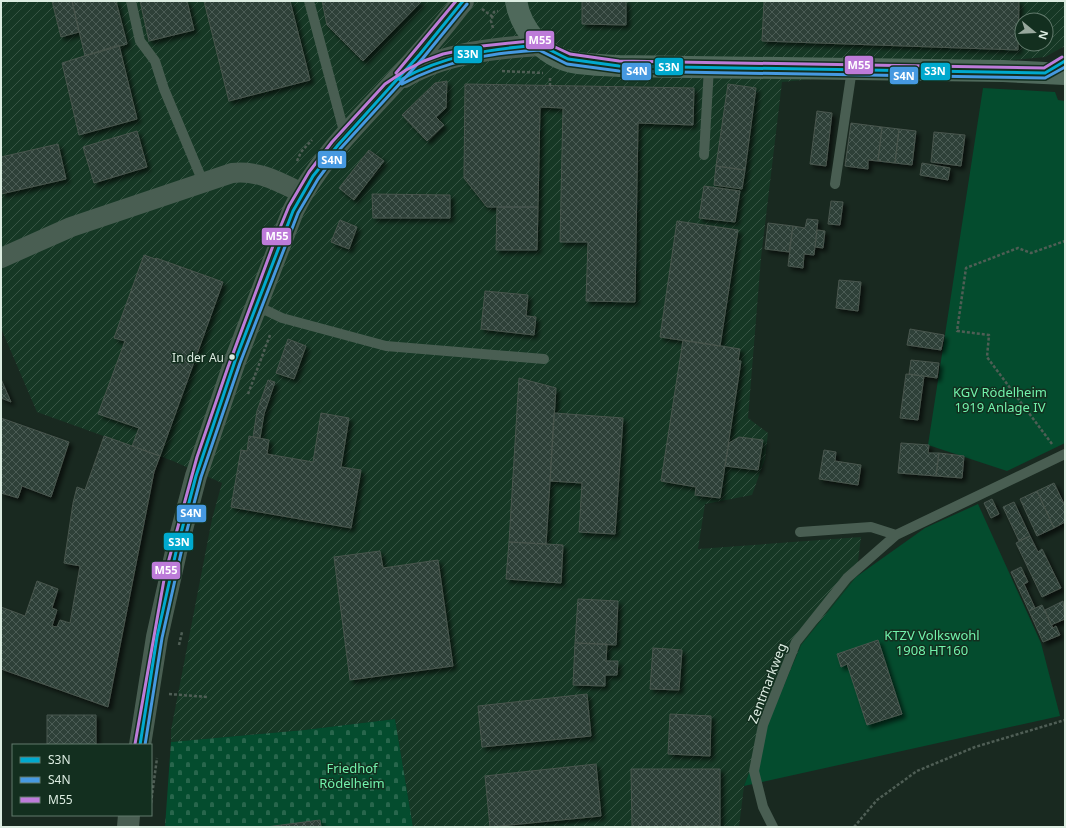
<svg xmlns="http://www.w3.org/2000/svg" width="1066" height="828" font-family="'Noto Sans',sans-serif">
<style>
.industrial{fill:url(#industrial-furrows);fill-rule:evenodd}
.cemetery{fill:url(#cemetery-stones)}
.garden{fill:#044c2e}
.building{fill:url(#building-cross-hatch);stroke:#49564e;filter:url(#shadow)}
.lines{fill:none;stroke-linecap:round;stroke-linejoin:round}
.path{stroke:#4f5e55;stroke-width:2.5;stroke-dasharray:3 2;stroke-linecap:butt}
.service{stroke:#495e52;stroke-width:10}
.minor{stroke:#495e52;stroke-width:20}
.tertiary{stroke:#495e52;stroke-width:22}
.secondary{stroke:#4f695b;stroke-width:22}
.bus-1-casing{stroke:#132f1f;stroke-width:6}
.bus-2-casing{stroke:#132f1f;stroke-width:6}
.bus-3-casing{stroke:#132f1f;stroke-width:6}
.bus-1{stroke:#00a9ce;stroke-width:3}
.bus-2{stroke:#4699e1;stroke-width:3}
.bus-3{stroke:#bd7bd9;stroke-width:3}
.bus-dot{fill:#dcece1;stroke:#132f1f;stroke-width:1.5}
.labels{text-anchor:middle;stroke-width:3;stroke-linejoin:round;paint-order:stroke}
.bus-label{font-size:12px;fill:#dcece1;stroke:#132f1f;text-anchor:end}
.park-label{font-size:13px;fill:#72f3ac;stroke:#132f1f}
.street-label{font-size:13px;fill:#dcece1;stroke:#132f1f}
.line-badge{stroke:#132f1f;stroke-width:1.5}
.badge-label{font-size:11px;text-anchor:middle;font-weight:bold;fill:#fff}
</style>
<defs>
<pattern id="industrial-furrows" width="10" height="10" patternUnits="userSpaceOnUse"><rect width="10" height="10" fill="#163825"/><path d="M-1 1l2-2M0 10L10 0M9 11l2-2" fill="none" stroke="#375544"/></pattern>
<pattern id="cemetery-stones" width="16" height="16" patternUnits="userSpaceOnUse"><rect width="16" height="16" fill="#044c2e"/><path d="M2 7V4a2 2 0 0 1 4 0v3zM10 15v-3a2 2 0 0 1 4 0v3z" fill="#28664c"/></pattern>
<pattern id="building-cross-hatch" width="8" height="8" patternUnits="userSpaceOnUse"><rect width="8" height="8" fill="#2e4037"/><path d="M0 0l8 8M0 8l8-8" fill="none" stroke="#4c5c54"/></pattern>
<filter id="shadow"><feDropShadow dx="3.5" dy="3.5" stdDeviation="2" flood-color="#0009"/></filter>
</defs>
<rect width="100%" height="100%" fill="#192920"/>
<path class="industrial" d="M1 1H1065V46L1045 57 782 82 761 258 748 418 768 433 765 459 752 495 705 504 698 549 861 537 856 577 801 645 766 728 744 786 739 827H413L395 719 304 730 171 742V730L212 519 222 483 173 461 37 412 1 328ZM1022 20H1046V44H1022Z"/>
<path class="cemetery" d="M395 719 413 827H165L171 742 304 730Z"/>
<path class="garden" d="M983 88 1055 92 1058 100 1065 101V443L1007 471 928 445Z
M978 504 1041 643 1060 716 744 786 766 728 801 645 856 577 925 528Z"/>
<path class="building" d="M52 1H72L79 32 61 37Z
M72 1H116L127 44 85 56Z
M140 1H187L194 30 149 41Z
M204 1H290L310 80 229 101Z
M322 1H422L363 61 327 25Z
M582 1H626V25L582 24Z
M764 1H1019L1018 50 762 41Z
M119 45 137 119 79 135 62 63Z
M447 81 446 108 436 117 444 125 427 141 402 115 435 83Z
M465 84 694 88 693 125 638 123 635 302 586 301 588 242H560L563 108 540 107 538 207H487L464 178Z
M728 84 756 88 745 170 716 166Z
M817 111 832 113 826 166 810 164Z
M851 123 882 127 878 161 868 160V169L845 166Z
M882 127 899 129 895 163 878 161Z
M899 129 916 131 912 165 895 163Z
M137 131 147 167 94 183 83 147Z
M934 132 965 135 961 166 931 162Z
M58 144 66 179 1 194V157Z
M369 150 384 161 354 200 339 188Z
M922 163 950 168 948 180 920 175Z
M716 166 745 170 742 189 714 185Z
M704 186 740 191 735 222 699 218Z
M372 194 450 195V218H373Z
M831 201 843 202 840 225 828 224Z
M497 207H538L537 250H496Z
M807 219 818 220 814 255 804 254 803 268 788 266 793 226 805 228Z
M340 220 357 227 349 249 331 242Z
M677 221 738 230 720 346 660 337Z
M768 223 793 226 789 252 765 249Z
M817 230 825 231 823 248 815 247Z
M144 255 155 259 156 258 223 282 160 456 132 446 139 428 98 414 125 341 114 338Z
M839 280 861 282 858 311 836 308Z
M485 291 528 295 526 316 536 317 534 335 481 329Z
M910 329 944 335 941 350 907 345Z
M288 339 306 346 294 379 276 373Z
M683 340 740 349 738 361H741L720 498 695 495 696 487 661 481Z
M911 360 939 363 937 378 909 374Z
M906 374 924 376 918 420 900 418Z
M519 378 556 388 546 544 509 542Z
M1 379 11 402 1 398Z
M268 380 275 382 264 414 260 438 253 437 257 411Z
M321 413 349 418 341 467 361 470 351 528 231 507 241 450 247 451 249 436 269 440 267 454 313 462Z
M554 413 623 418 615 534 579 532 582 483 550 481Z
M1 418 69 442 51 497 22 486 18 498 1 493Z
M104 436 160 456 154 472 108 707 1 669V607L25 616 37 581 58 589 52 608 57 610 52 626 57 627 60 620 70 623 80 566 64 563 73 503 77 487 85 490Z
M739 437 763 440 758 470 725 466 729 443Z
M901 443 929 445 928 453H939L936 476 898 473Z
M824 450 836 452 835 461 861 465 858 485 819 479Z
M939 453 964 456 962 478 936 476Z
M1054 483 1065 506V522L1054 528 1037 491Z
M1037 491 1054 528 1037 536 1020 499Z
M992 499 999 514 991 518 984 503Z
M1014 502 1030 536 1019 541 1003 507Z
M1030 536 1038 552 1042 549 1061 588 1042 597 1016 543Z
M509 542 563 545 561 583 506 579Z
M380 551 383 568 438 560 453 666 350 680 334 557Z
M1021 567 1028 582 1024 584 1035 608 1029 611 1011 572Z
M578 599 618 601 616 645 575 643Z
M1063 601 1065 619 1051 625 1045 610Z
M1042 605 1053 628 1056 626 1060 635 1043 642 1029 611Z
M878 640 902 714 867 725 847 664 841 667 837 654Z
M575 643 607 644 606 661H618L617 675H605V686L573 685Z
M653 648 682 650 679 690 650 689Z
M587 694 591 736 482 747 478 706Z
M670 714 711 716 710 756 668 754Z
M47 715H96V745H47Z
M596 764 601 816 490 827 485 776Z
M631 769H720V826L632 827Z
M320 820 321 827H266Z"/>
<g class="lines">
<path class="path" d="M482 9 493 17
M493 28 491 21 494 12 498 11
M502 71 543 73
M550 86V76
M297 161 301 152 312 140
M248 394 270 335
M1052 444 987 357 989 335 957 331 966 268 1018 248 1031 253 1065 241
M179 645 182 632
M169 694 208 697
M151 803 157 758
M854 827 877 800 917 771 975 747 1065 720"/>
<path class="service" d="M131 1 140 41 155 61 164 89 203 182
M309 1 345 135
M704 155 709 67
M835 184 852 69
M257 306 282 318 386 346 544 359
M800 532 871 527 896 535
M773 827 763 807 754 771 763 725 796 642 847 578 896 535 1065 454"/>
<path class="minor" d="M1 258 71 227 232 173C259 170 279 182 302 193"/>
<path class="tertiary" d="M404 77C444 53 495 48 540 45
M140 745 157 637 176 552 196 476 235 361 293 211C317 162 355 125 392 85 417 58 441 30 463 1
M128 827 129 815"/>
<path class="secondary" d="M516 1C521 29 543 56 572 62 587 65 603 65 619 66L1003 71 1065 74"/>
<g class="bus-1-casing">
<path id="bus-1" d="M540 45 568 59 619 66 1045 73 1065 61
M400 80C444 55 490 49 540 45
M140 745 157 637 176 552 196 476 235 361 293 211 313 176 338 145 420 54 463 1"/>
</g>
<g class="bus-2-casing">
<path id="bus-2" d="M537 49 567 64 619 71 1045 78 1065 67
M402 84C446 60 492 53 540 50
M145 745 162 638 181 553 201 477 240 363 298 213 318 179 341 148 423 58 467 4"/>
</g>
<g class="bus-3-casing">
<path id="bus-3" d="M396 73 456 1
M135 744 165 574 197 457 228 367 277 235 289 206 309 172 332 142 385 84 406 70 424 61 443 54 482 46 540 40 570 54 619 61 1044 68 1062 57"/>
</g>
<use href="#bus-1" class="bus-1"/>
<use href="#bus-2" class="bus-2"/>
<use href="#bus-3" class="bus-3"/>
</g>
<circle class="bus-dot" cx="232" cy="357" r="3.5"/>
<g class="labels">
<g class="bus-label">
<text x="224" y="362">In der Au</text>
</g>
<g class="park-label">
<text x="1000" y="397">KGV Rödelheim<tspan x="1000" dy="15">1919 Anlage IV</tspan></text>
<text x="932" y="640">KTZV Volkswohl<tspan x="932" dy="15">1908 HT160</tspan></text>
<text x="352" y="773">Friedhof<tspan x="352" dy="15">Rödelheim</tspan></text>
</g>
<g class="street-label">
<text transform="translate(767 683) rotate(-69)" y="5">Zentmarkweg</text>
</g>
</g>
<g class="line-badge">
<rect x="525" y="30" width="30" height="20" rx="4" fill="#bd7bd9"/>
<rect x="453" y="45" width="30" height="19" rx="4" fill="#00a9ce"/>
<rect x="844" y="55" width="30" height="20" rx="4" fill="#bd7bd9"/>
<rect x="654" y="57" width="30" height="19" rx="4" fill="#00a9ce"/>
<rect x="920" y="62" width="31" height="19" rx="4" fill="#00a9ce"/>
<rect x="621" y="62" width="31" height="19" rx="4" fill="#4699e1"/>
<rect x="889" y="66" width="30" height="19" rx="4" fill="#4699e1"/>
<rect x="317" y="150" width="30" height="19" rx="4" fill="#4699e1"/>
<rect x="261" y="227" width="31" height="19" rx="4" fill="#bd7bd9"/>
<rect x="176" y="504" width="31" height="19" rx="4" fill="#4699e1"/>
<rect x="163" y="532" width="31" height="19" rx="4" fill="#00a9ce"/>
<rect x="151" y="561" width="30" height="19" rx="4" fill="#bd7bd9"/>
</g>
<g class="badge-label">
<text x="540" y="44">M55</text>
<text x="468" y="58">S3N</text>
<text x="859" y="69">M55</text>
<text x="669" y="71">S3N</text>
<text x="935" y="75">S3N</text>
<text x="637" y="75">S4N</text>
<text x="904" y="80">S4N</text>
<text x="332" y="164">S4N</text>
<text x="277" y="240">M55</text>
<text x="191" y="517">S4N</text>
<text x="179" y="546">S3N</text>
<text x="166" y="574">M55</text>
</g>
<rect width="1066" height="828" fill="none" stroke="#dcece1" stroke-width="4"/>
<rect x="12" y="744" width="140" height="72" fill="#132f1f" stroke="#637b6d"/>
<rect x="20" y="757" width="20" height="6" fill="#00a9ce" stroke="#637b6d"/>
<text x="48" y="764" font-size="12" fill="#dcece1">S3N</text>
<rect x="20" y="777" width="20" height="6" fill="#4699e1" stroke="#637b6d"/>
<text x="48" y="784" font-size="12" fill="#dcece1">S4N</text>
<rect x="20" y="797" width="20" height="6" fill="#bd7bd9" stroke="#637b6d"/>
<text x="48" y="804" font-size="12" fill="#dcece1">M55</text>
<g transform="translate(1034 32) rotate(108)"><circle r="19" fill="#132f1f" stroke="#637b6d"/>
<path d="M0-3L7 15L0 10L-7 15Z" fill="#98a89d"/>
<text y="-6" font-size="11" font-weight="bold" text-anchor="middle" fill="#dcece1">N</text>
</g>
</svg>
